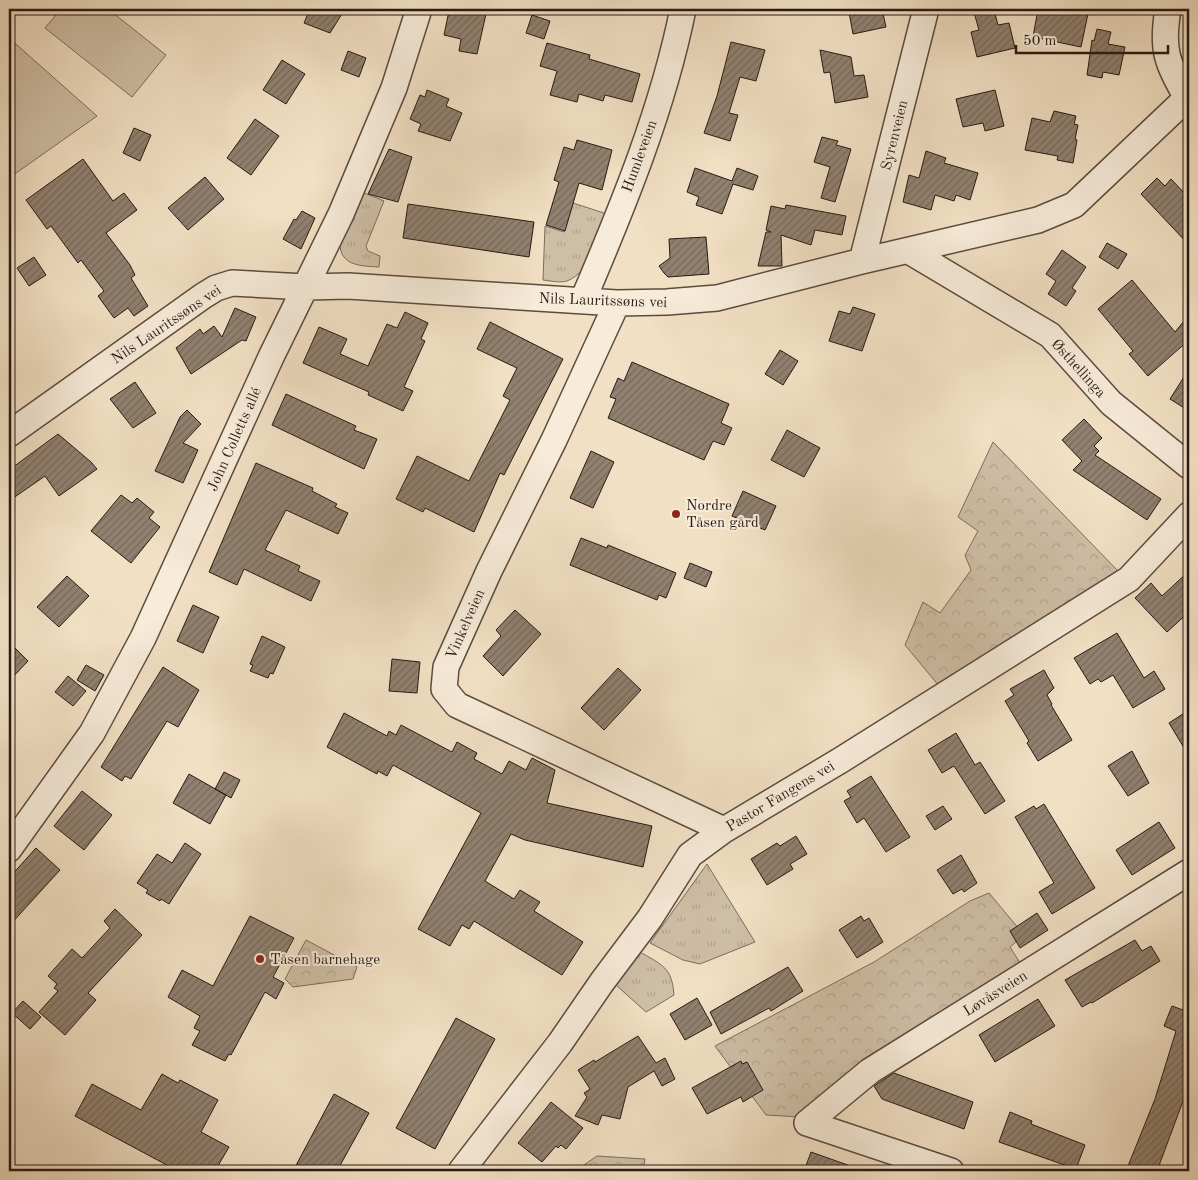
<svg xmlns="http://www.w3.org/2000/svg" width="1198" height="1180" font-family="'Old Standard TT',serif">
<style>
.grass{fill:url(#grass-tufts);stroke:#7b6c5d}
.forest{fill:url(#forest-crowns);stroke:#7b6c5d}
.garden{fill:#cfbea6;stroke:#7b6c5d}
.building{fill:url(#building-hatch);stroke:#271a14}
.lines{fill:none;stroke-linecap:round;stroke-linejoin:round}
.minor-casing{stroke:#5a4c40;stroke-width:28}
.minor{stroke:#f7ebd9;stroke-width:25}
.poi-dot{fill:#8f2418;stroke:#f7ebd9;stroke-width:2}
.labels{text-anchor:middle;stroke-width:4;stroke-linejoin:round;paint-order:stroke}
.street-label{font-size:15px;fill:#271a14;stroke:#f7ebd9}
.poi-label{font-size:15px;fill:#271a14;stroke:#f7ebd9;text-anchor:start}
</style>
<defs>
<pattern id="grass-tufts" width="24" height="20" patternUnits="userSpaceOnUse" patternTransform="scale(1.25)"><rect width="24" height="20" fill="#cfbea6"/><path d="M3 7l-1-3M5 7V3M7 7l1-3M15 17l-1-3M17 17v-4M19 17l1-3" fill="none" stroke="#b2a38e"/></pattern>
<pattern id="forest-crowns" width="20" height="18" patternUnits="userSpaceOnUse" patternTransform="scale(1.25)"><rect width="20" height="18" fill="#cfbea6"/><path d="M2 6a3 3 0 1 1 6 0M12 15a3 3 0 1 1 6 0" fill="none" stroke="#b2a38e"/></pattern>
<pattern id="building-hatch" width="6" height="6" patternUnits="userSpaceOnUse" patternTransform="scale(1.25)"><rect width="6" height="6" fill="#918170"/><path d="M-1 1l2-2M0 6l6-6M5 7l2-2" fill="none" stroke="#76695b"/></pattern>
</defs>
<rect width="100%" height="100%" fill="#f2e0c4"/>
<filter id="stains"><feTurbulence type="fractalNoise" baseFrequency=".004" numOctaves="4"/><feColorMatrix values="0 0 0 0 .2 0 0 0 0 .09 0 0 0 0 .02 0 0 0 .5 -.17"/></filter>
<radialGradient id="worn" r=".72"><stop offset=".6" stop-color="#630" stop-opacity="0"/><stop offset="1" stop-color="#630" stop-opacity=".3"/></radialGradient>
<path class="grass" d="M362 192 384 201 366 246 368 251 380 256 379 267C361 266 339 266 340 242Z
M573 203 607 214C599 235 591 272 567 281 561 283 550 281 543 280L545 226 564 232Z
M707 864 755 942 700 964 683 960 650 943Z
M640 952C662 965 672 967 674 995L646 1012 616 985Z"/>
<path class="forest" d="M993 442 1118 571 939 686 905 645 923 602 940 613 971 570 965 555 978 531 958 517Z
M989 893 1024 935 1010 947 1022 966 801 1117 766 1115 715 1046 874 962 970 901Z
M306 940 357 967 353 979 293 987 285 979Z
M597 1156 645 1159 643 1171H575Z"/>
<path class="garden" d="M61 9H108L166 55 132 97 45 28Z
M9 38 97 116 9 178Z"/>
<path class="building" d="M310 9H345L330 33 304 23Z
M458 9 486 14 477 54 459 51 461 39 444 35 449 11 457 13Z
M864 9H882L886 27 853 34 849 12Z
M973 9 994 10 998 25 1009 23 1015 48 977 57 971 32 979 30Z
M1038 9H1089L1081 47 1033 37Z
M532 15 550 21 544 39 526 33Z
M1097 29 1111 32 1108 44 1125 47 1119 75 1103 72 1102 78 1087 75 1092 40 1094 41Z
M731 42 765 50 756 81 740 77 729 113 738 115 730 141 704 133 717 96Z
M547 43 590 55 589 59 640 74 632 102 605 95 603 101 579 94 577 102 550 95 557 71 540 66Z
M820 50 851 57 854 76 864 75 868 97 835 103 830 72 824 73Z
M348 51 366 58 359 77 341 70Z
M282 60 305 74 286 104 263 90Z
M427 90 449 99 446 106 462 113 450 141 418 131 421 124 410 119 420 95 425 97Z
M995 90 1004 126 985 131 983 123 963 127 956 99Z
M1054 111 1076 116 1074 124 1078 125 1075 139 1077 140 1073 163 1057 160 1058 156 1025 150 1032 118 1050 122Z
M255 119 279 136 251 175 227 158Z
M134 128 151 135 140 161 123 153Z
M822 137 838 141 836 145 851 149 835 202 821 198 830 167 814 162Z
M577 140 612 150 602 190 579 183 565 231 546 225 559 182 554 180 564 147 574 150Z
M389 149 412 157 398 202 368 194Z
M926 151 946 158 944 163 978 173 970 200 956 195 954 201 935 195 931 210 903 202 909 175 919 178Z
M83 159 113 201 124 193 137 210 106 233 130 265 135 275 131 278 148 306 134 316 128 308 114 318 98 296 104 291 81 260 78 263 51 226 47 229 26 200Z
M695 168 732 181 737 168 758 176 753 190 733 184 722 214 696 205 699 197 687 192Z
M205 177 224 199 188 230 168 208Z
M1157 178 1165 186 1171 179 1189 198V245L1141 194Z
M408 204 534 222 529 257 403 238Z
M786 205 846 216 842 235 815 230 811 245 781 235 782 266H758L766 232H771L766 230 771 206 785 209Z
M302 211 315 218 301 249 283 239 294 219 296 220Z
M706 237 709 274 668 277 664 273 659 266 670 258 669 239Z
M1107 243 1127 254 1118 269 1099 257Z
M1062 250 1086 267 1072 288 1076 291 1066 306 1048 294 1056 281 1046 274Z
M34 257 46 275 29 286 17 268Z
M1132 280 1175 332 1189 315V340L1148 376 1129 354 1133 351 1098 309Z
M853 307 875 314 862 351 829 341 839 311 850 314Z
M235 308 256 317 246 341 242 340 191 374 176 348 200 329 203 334 214 326 222 337Z
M405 312 428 323 421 339 425 341 404 387 413 391 403 411 368 395 369 392 303 363 319 327 347 339 340 354 368 366 387 324 397 328Z
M490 322 563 359 504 475 500 473 474 532 425 508 423 512 396 499 417 456 469 481 510 400 503 396 517 368 477 349Z
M780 350 798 361 783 385 765 374Z
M632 362 729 404 721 423 732 428 724 445 713 441 704 460 608 418 616 399 610 397 618 378 624 381Z
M1189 369V411L1170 399Z
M135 382 156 413 133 428 110 399Z
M286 394 356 426 354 430 377 439 364 469 272 425Z
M187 410 201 424 183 443 198 450 183 483 155 471 180 417Z
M1084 419 1102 438 1094 446 1099 451 1095 455 1161 499 1147 520 1073 470 1082 461 1062 440Z
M787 430 820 448 804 477 771 460Z
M58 434 91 462 97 469 59 496 45 476 9 501V470Z
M591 451 614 462 593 508 570 498Z
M256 463 313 488 312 491 337 504 335 507 348 513 338 534 286 510 265 550 300 566 298 571 320 581 311 601 244 569 237 585 209 572Z
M743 491 776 506 765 530 732 516Z
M121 495 132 503 137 498 154 512 149 518 160 527 131 563 91 531Z
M581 538 607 548 608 545 676 573 666 598 659 595 657 600 570 565Z
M690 563 712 572 706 587 684 578Z
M1189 571V612L1167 632 1135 598 1151 583 1162 596Z
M67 576 89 596 59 627 37 607Z
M193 605 219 617 203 653 177 641Z
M515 610 541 634 503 676 483 656 501 636 496 630Z
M1117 633 1144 678 1154 671 1165 689 1133 708 1113 675 1101 682 1098 679 1090 684 1074 658Z
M262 636 285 647 273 674 270 673 268 678 250 671 253 665 250 664Z
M9 642 28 661 9 681Z
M392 659 420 662 417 693 389 691Z
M86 665 104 675 95 691 77 680Z
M163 667 199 690 178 727 167 721 131 779 125 776 122 781 101 767Z
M618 668 641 690 604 730 581 708Z
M1044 670 1054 688 1047 695 1052 704 1051 705 1072 740 1038 761 1027 743 1029 741 1005 701 1014 695 1010 689Z
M68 676 86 691 73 706 55 692Z
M1189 710V756L1169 723Z
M344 713 387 736 389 731 396 735 401 725 452 752 457 742 477 753 474 759 502 774 509 761 526 770 532 758 555 770 547 803 652 826 643 867 525 840 511 834 485 881 514 899 520 890 540 902 534 911 583 942 562 975 474 921 469 929 462 925 450 946 418 929 481 813 393 765 387 776 378 771 377 774 327 747Z
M956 733 975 765 980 762 1005 801 985 814 954 766 942 773 928 750Z
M1132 751 1149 783 1128 796 1108 766Z
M224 772 240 780 231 798 215 789Z
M189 774 226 795 210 824 173 803Z
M871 776 910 837 886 852 864 818 857 823 844 801 851 797 847 791Z
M82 791 112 815 84 850 54 826Z
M1044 804 1095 888 1052 914 1039 892 1054 883 1015 817 1034 806 1036 809Z
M943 806 952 819 935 830 926 816Z
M1159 822 1175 848 1132 875 1116 850Z
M796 836 807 854 790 864 793 869 767 885 751 859 777 843 780 846Z
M185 843 201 854 169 904 161 899 160 901 146 893 148 890 137 883 157 854 172 863Z
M36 848 60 870 9 926V878Z
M961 855 977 883 964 892 962 889 953 894 937 870Z
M115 909 142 935 88 993 96 1000 65 1035 39 1012 58 991 54 988 57 984 48 976 72 949 82 958 110 928 104 921Z
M1037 913 1048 930 1020 948 1010 931Z
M250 916 294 938 273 977 284 983 276 999 265 992 231 1055 229 1054 225 1061 192 1045 200 1031 194 1028 200 1016 168 997 182 970 213 986Z
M861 916 864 921 869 918 883 942 857 958 839 930Z
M1135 940 1142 951 1151 946 1160 961 1092 1003 1091 1002 1082 1007 1065 980Z
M788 967 803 991 771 1011 769 1008 721 1034 710 1012Z
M697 998 712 1025 685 1040 670 1014Z
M1038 999 1055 1026 995 1062 979 1035Z
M1187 999 1189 1000V1085L1157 1171H1126L1155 1099 1176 1031 1164 1026 1172 1006 1183 1010Z
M23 1001 41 1017 30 1029 12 1013Z
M456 1018 495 1039 435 1149 396 1128Z
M638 1036 656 1063 665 1058 675 1079 662 1086 654 1071 628 1087 620 1119 602 1115 598 1125 575 1116 587 1097 584 1093 590 1089 578 1070 594 1060 595 1062Z
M741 1061 742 1064 747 1062 763 1090 743 1102 741 1097 707 1114 692 1088Z
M894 1073 973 1102 964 1129 882 1099 874 1086Z
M162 1074 178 1083 180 1080 218 1100 201 1132 229 1147 215 1171H178L75 1116 92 1084 141 1110Z
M334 1094 369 1113 337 1171H293Z
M551 1102 583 1128 566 1149 561 1145 558 1148 556 1146 542 1162 518 1143Z
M1010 1112 1032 1121 1031 1124 1085 1145 1076 1169 999 1142Z
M811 1152 859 1169V1171H804Z"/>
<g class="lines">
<g class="minor-casing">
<path id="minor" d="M1168 9C1161 51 1167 62 1187 98
M909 251 1050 335 1111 403 1189 466
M862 261 926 9
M583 300C623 206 663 109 683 9
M617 303 554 440 489 571 446 667 444 689 457 705 724 830
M9 434 203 296 216 288 232 283 306 287 348 286 617 303 667 302 717 298 862 261 1038 220 1074 205 1189 96
M9 849 92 733 143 638 271 357 341 214 394 88 419 9
M807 1123 870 1071 1189 872
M807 1123 951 1171
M461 1171 560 1043 602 982 650 918 690 855 724 830 841 760 1129 579 1189 515"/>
</g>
<use href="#minor" class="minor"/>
</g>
<g class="poi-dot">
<circle cx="676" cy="514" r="5"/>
<circle cx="260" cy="959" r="5"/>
</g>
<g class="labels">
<g class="street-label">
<text transform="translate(894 135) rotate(-76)" y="5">Syrenveien</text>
<text transform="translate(639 156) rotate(-70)" y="5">Humleveien</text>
<text transform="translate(603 300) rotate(2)" y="5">Nils Lauritssøns vei</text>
<text transform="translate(166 324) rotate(-34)" y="5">Nils Lauritssøns vei</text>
<text transform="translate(1079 368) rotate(48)" y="5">Østhellinga</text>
<text transform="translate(234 439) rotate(-66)" y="5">John Colletts allé</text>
<text transform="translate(465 624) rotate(-66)" y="5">Vinkelveien</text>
<text transform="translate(780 796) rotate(-31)" y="5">Pastor Fangens vei</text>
<text transform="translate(995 993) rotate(-32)" y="5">Løvåsveien</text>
</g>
<g class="poi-label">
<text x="686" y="510">Nordre<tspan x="686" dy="17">Tåsen gård</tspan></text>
<text x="270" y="964">Tåsen barnehage</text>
</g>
</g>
<rect width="1198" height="1180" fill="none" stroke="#f2e0c4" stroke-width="30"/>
<rect x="10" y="10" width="1178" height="1160" fill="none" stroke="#271a14" stroke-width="2.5"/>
<rect x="15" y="15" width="1168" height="1150" fill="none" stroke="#271a14"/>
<path d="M1016 45v8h152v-8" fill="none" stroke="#271a14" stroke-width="2.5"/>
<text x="1023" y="45" font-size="15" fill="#271a14" stroke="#f7ebd9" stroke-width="4" paint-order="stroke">50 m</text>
<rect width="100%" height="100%" filter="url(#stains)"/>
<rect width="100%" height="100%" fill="url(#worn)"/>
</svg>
